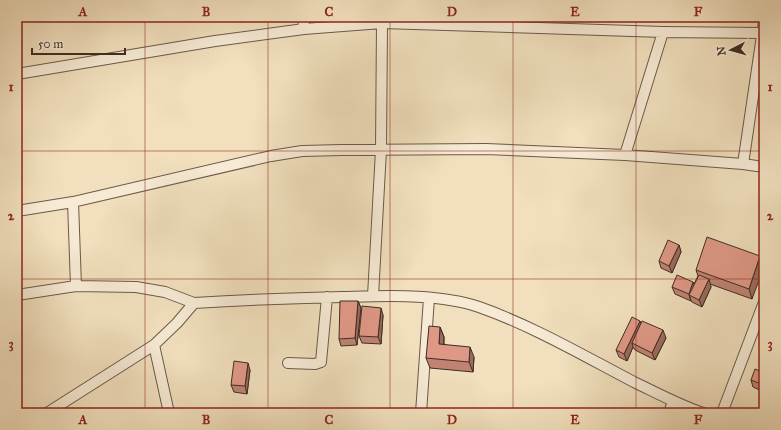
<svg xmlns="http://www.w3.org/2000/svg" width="781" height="430" font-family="'IM FELL Great Primer',serif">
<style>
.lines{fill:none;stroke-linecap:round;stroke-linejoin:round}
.minor-casing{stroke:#6a5a4a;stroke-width:12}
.minor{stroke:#f6ead4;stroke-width:10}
.wall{fill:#c08373;stroke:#3d2d23}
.shaded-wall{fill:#9c6a5e;stroke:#3d2d23}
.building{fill:#df9886;stroke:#3d2d23}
.grid{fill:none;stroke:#8f2418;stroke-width:1;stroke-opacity:0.55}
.neatline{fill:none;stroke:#8f2418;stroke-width:1.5}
.grid-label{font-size:13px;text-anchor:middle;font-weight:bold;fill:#8f2418}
</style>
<rect width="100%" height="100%" fill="#f1dfbd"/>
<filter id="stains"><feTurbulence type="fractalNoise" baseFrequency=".005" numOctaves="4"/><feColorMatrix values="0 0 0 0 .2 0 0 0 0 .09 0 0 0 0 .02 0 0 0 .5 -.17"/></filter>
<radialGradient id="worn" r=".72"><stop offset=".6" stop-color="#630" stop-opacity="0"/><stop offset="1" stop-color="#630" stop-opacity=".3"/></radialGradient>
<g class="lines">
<g class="minor-casing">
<path id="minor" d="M303 17 304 29
M17 74 215 41 304 29 382 23 663 32 763 33
M625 155 663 32
M743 164 764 22
M73 202 76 286
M17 211 73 202 271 156 302 151 342 150 486 149 625 155 743 164 764 167
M17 295 76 286 136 287 165 292 194 303
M373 296 381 150 382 23
M154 345 169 413
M288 363 315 364 321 362 327 297
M47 413 154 345 177 323 194 303C243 300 292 298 342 297 384 296 439 293 479 307 533 326 584 356 634 382 657 393 679 405 703 413
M421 413 429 298
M669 413 673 401
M722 413 764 302"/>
</g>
<use href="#minor" class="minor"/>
</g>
<path class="wall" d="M679 245 681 252 672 273 661 268 659 261Z
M760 256 752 299 710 284 711 287 702 307 692 302 691 301 675 294 672 287 693 282 694 284 698 276 696 270Z
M358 301 361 308 357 345 341 346 339 339Z
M383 315 381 344 362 343 359 336Z
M641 324 666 338 655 360 635 350 633 347 627 361 619 357 616 350Z
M440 327 444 337V344L474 357 473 372 430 368 426 358Z
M250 370 247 394 234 392 231 385Z
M764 373V392L753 387 751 380Z"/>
<path class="shaded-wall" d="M679 245 681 252 672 273 669 266Z
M760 256 764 267 752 299 749 289Z
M709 279 711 287 702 307 699 300Z
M693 282 696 289 689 295 691 301 689 294Z
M358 301 361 308 357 345 355 338Z
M381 308 383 315 381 344 378 337Z
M640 321 643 329 632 343 633 347 627 361 624 354Z
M440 327 444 337 443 354 439 344Z
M663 330 666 338 655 360 652 353Z
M470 347 474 357 473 372 469 362Z
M248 363 250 370 247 394 245 386Z"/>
<path class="building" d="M707 237 760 256 749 289 696 270Z
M668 240 679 245 669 266 659 261Z
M677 275 693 282 689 294 672 287Z
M699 275 709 279 699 300 689 295Z
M340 301H358L355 338 339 339Z
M362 306 381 308 378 337 359 336Z
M632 317 640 321 624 354 616 350Z
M642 321 663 330 652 353 632 343Z
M429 326 440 327 439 344 470 347 469 362 426 358Z
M234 361 248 363 245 386 231 385Z
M755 369 764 373V385L751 380Z"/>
<path class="grid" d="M145 17V413M268 17V413M390 17V413M513 17V413M636 17V413M17 151H764M17 279H764"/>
<rect width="781" height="430" fill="none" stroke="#f1dfbd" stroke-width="44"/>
<g transform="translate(731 50) rotate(264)" stroke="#f6ead4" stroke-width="3" paint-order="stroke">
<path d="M0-3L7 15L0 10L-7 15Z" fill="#3d2d23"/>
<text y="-6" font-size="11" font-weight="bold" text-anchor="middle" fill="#3d2d23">N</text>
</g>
<path d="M32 48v6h93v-6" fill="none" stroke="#3d2d23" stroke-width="2"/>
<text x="38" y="48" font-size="12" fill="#3d2d23" stroke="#f6ead4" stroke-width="3" paint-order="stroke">50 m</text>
<rect x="22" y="22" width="737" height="386" class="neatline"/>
<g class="grid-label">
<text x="83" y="16">A</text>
<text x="206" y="16">B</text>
<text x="329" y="16">C</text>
<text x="452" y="16">D</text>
<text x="575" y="16">E</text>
<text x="698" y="16">F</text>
<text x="11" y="91">1</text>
<text x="770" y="91">1</text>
<text x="11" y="220">2</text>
<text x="770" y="220">2</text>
<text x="11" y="348">3</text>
<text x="770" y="348">3</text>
<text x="83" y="424">A</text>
<text x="206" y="424">B</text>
<text x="329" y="424">C</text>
<text x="452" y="424">D</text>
<text x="575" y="424">E</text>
<text x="698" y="424">F</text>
</g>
<rect width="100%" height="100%" filter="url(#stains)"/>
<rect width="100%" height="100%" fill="url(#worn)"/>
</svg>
